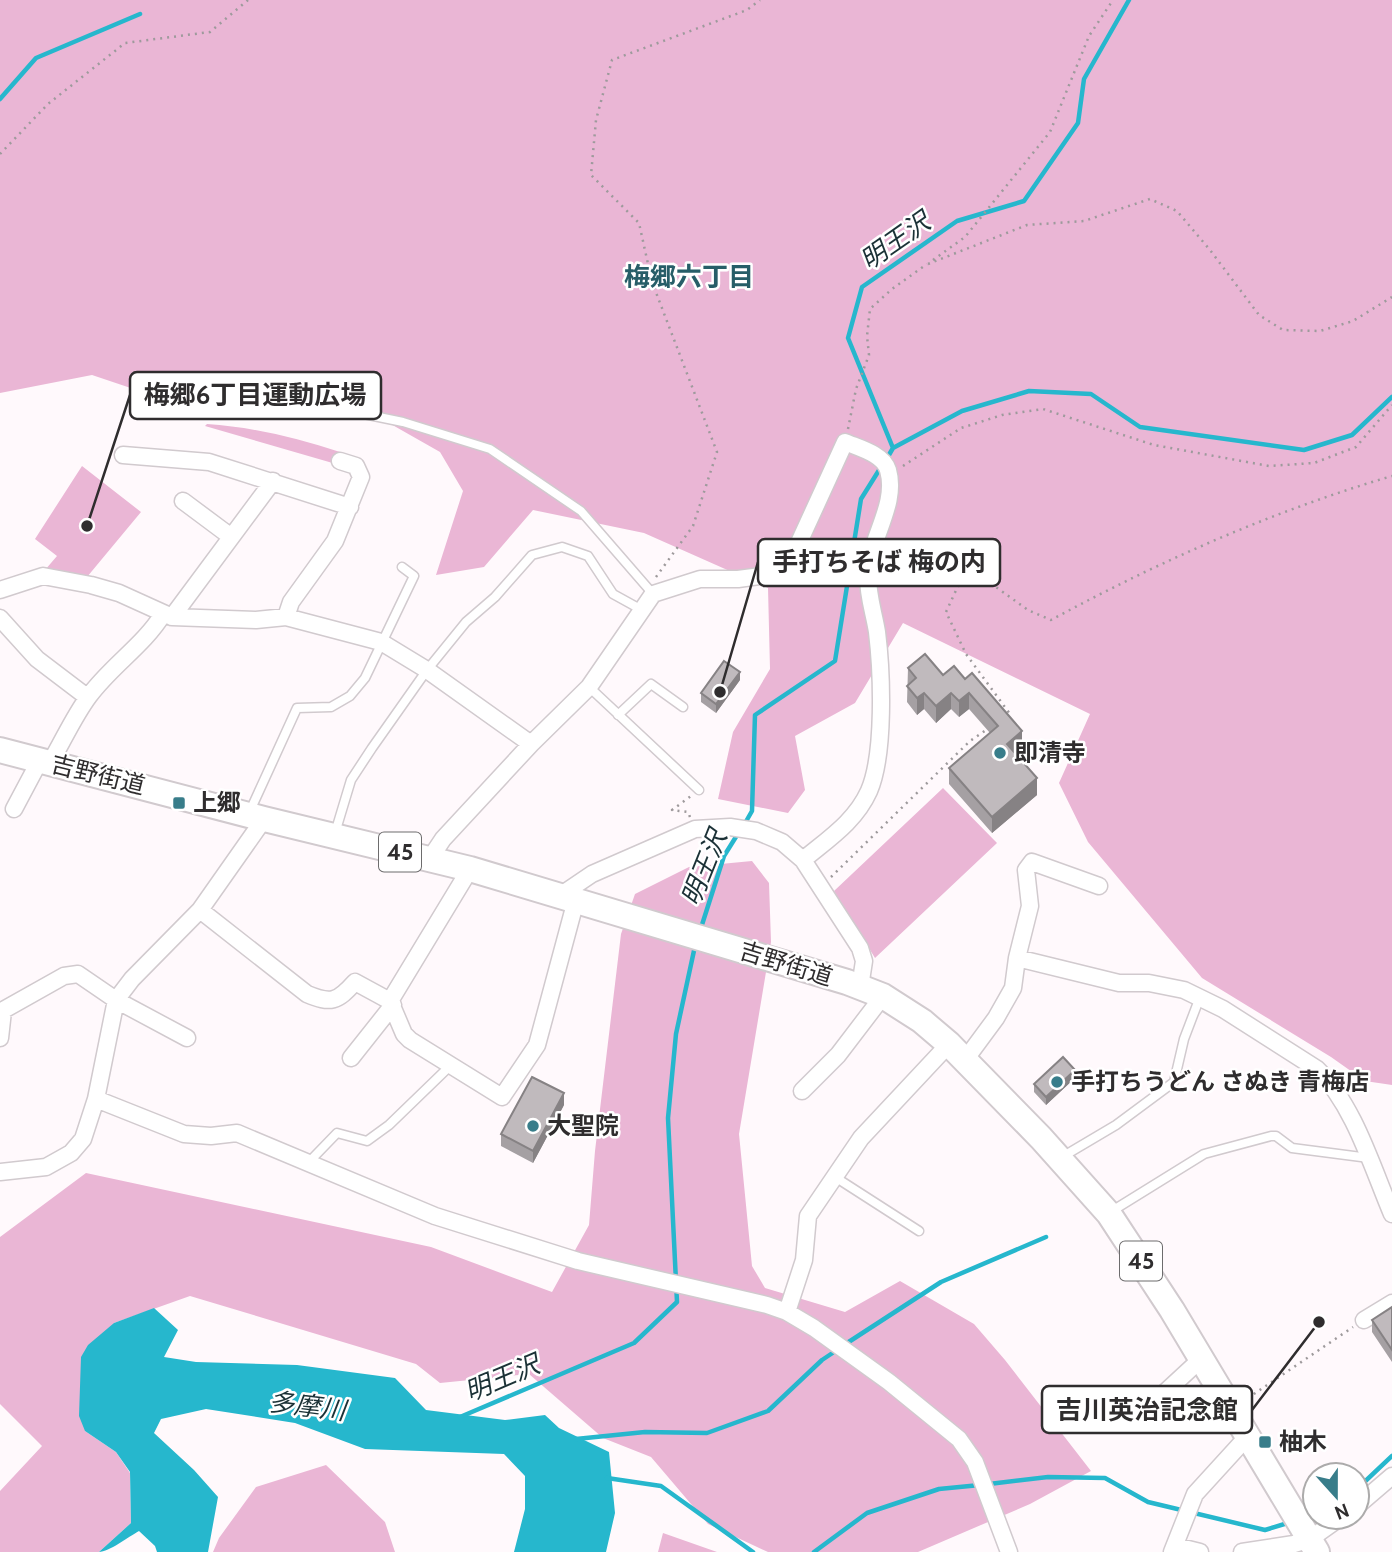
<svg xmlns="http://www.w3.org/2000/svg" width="1392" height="1552" font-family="Cabin,'Noto Sans JP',sans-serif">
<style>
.green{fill:#eab6d5}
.water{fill:#26b7cd}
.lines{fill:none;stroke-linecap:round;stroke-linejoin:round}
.stream{stroke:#26b7cd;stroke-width:4.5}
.service-casing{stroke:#d1cace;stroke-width:11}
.minor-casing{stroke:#d1cace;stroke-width:19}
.primary-casing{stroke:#d1cace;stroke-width:28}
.path{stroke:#9e9a9c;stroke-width:2.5;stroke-dasharray:2 5;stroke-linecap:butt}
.service{stroke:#fff;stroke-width:8}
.minor{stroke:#fff;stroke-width:16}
.primary{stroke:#fff;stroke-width:24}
.wall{fill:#a5a0a3}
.shaded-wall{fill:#868284}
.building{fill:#c0babd;stroke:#868284;stroke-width:2}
.poi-dot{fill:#387d8a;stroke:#fff;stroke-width:2.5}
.labels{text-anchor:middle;stroke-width:5;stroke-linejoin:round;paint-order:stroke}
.shield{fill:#fff;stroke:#6d6c6d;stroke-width:2}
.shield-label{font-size:23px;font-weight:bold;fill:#2f2d2e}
.poi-label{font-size:24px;font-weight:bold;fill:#2f2d2e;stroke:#fff;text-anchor:start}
.street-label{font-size:24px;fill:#2f2d2e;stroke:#fff}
.water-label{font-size:26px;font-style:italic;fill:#1b3136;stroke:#fff}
.neighbourhood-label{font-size:26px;font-weight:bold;fill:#275e68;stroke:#fff}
.leader{fill:none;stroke:#2f2d2e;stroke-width:2.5}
.callout-dot{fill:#2f2d2e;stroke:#fff;stroke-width:2.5}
.callout{fill:#fff;stroke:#2f2d2e;stroke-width:2.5}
.callout-label{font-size:26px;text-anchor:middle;font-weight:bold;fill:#2f2d2e}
</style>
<rect width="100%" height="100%" fill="#fff9fc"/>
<path class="green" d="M0 0H1392V1085L1365 1081 1331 1057 1202 978 1088 842 1059 783 1090 714 903 623 855 703 795 736 805 790 788 813 718 799 733 732 770 669 768 588 644 533 533 510 484 567 436 575 463 491 440 452 359 406 205 413 92 375 0 393Z
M207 424C253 427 296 438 340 452L336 464 205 426Z
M82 466 141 512 87 577 45 570 57 556 35 539Z
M943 788 997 843 875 958 834 891Z
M752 861 769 883 771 942 739 1134 752 1266 765 1288 845 1312 900 1281 974 1324 1005 1360 1091 1471 1030 1504 918 1552H768L708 1524 651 1457 603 1438 529 1374 440 1383 416 1364 190 1296 114 1323 85 1431 116 1452 130 1473 131 1523 99 1552H0V1491L42 1446 0 1404V1237L86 1173 431 1247 552 1292 589 1225 595 1151 621 934 635 894 689 867Z
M326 1465 385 1522 395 1552H213L219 1538 256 1487Z
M663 1533 717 1552H658Z"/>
<path class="water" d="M154 1308 178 1330 164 1357 196 1362 297 1365 395 1378 426 1410 505 1420 545 1415 559 1428 609 1452 615 1513 606 1552H514L525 1509V1476L504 1454 365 1449 295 1423 206 1409 161 1419 154 1433 194 1470 218 1497 208 1552H157L155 1546 139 1531C128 1537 109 1552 99 1552L131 1523 130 1472 116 1452 85 1431 79 1416 81 1357 88 1345 114 1323Z"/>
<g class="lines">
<path class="stream" d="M0 99 36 58 140 14
M893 448 962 411 1029 391 1091 394 1140 427 1304 450 1352 435 1392 397
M886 460 893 448 848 338 862 287 957 221 1024 201 1078 123 1084 79 1129 0
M744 825 752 811 755 715 835 661 861 499 881 467
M700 931 724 856 739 832
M844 1345 941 1282 1046 1237
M460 1417 634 1343 677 1302 668 1118 676 1034 695 946
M576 1439 645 1432 707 1433 768 1411 822 1360 837 1350
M607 1478 661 1486 753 1552
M989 1484 1048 1477 1105 1478 1148 1502 1265 1530 1291 1522
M1357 1489 1392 1456
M814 1552 867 1513 939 1489 980 1485"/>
<g class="service-casing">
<path id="service" d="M330 407 403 422 490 449 581 511 653 594
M589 687 699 790
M618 715 651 684 683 707
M250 811 297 708 331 707 350 696 365 678 414 576 402 567
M335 833 351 780 372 748 427 670 466 622 495 597 532 555 562 547 588 556 613 594 642 610
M1062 1157 1116 1125 1174 1082 1184 1039 1200 997
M307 1164 337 1133 367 1141 389 1125 450 1066
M835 1177 919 1231
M1112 1211 1204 1154 1271 1136H1276L1292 1148 1369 1158"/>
</g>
<g class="minor-casing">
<path id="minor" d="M123 455 209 462 350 507
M183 501 230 536
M0 590 43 576 91 585 119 593 172 617 256 620 286 617 381 642 427 670 531 744
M172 617 273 481
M286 617 291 602 335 541 361 477 356 466 340 461
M0 618 37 659 87 697
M50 763C63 741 74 716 89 696 111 666 144 645 163 614
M14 809 40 760
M429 860 443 839 531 744 589 687 653 594 700 579H738L768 575 782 569 796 549 845 442C859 448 883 454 888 470 898 505 869 539 868 574 867 593 874 613 877 632 882 673 885 754 869 791 855 822 828 839 803 860
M561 895 592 874 695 829 730 827 756 831 782 842 803 860 860 948 864 961 860 987
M200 910 307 994C331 1004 337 1002 355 982L390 1001 404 1034 410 1040 502 1097 537 1045 576 900
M1017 958 1030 906 1026 870 1032 862 1099 886
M390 1001 470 869
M0 1012 64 976 78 974 116 1000 187 1038
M0 1038 3 1011
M351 1058 393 1005
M965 1060 996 1018 1013 988 1017 958 1119 983H1149L1184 990 1223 1009 1317 1069C1354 1105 1372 1167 1392 1214
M802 1091 838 1055 883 996
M96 1099 184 1134 211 1136 237 1133 435 1216 578 1261 767 1305 787 1312 814 1328 889 1382 959 1439 975 1462 1009 1552
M0 1172 46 1167 71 1153 83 1139 96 1099 116 1000 132 979 200 910 264 819
M787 1312 804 1260 808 1216 861 1138 949 1044
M1364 1320 1392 1303
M1134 1421 1201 1359
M1357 1506 1392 1476
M1176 1546 1200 1552
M1172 1552 1195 1494 1247 1437
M1242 1552 1294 1544 1310 1539 1341 1517"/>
</g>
<g class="primary-casing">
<path id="primary" d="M0 750 264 819 470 869 847 982 883 996 922 1021 949 1044 1041 1138 1109 1214 1172 1310 1317 1552"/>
</g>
<path class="path" d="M0 154 48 104 125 43 210 32 248 0
M933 260 965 237 1050 132 1089 36 1113 0
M928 264 1027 225 1084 221 1150 199 1177 211 1210 250 1259 315 1283 330 1320 331 1353 321 1392 297
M848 429 856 389 869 355 867 336 870 309 892 289 927 264
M903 466 961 428 1002 415 1043 409 1154 445 1269 466 1314 463 1356 447 1392 405
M656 577 693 526 717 452 652 282 639 223 591 175 596 120 612 60 747 10 760 0
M1006 717 1010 714 966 654 946 612 958 586 986 580 1028 610 1051 620C1160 561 1273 511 1392 476
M690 817 688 812 672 810 691 796
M831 877 970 741 989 728
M1248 1398 1353 1327"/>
<use href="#service" class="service"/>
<use href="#minor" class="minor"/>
<use href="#primary" class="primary"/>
</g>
<path class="wall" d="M954 666 1022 747 1015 753 1037 795 992 833 949 784V768L990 733 969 709 959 717 951 709 936 723 924 709 917 715 907 702 908 668 943 675Z
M740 680 716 713 701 702V693Z
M1075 1078 1046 1105 1034 1092V1084Z
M564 1105 533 1163 501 1146V1134Z
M1392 1307V1362L1372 1332V1320Z"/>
<path class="shaded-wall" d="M740 672V680L716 713V704Z
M924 693V709L917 715V698Z
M951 693V709L936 723V706Z
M969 693V709L959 717V701Z
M1022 731V747L1007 760V744Z
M1037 778V795L992 833V817Z
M1075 1070V1078L1046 1105V1097Z
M564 1093V1105L533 1163V1151Z"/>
<path class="building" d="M925 654 943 675 954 666 965 679 972 673 1022 731 1007 744 1037 778 992 817 949 768 998 726 969 693 959 701 951 693 936 706 924 693 917 698 907 686 916 678 908 668Z
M724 661 740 672 716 704 701 693Z
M1063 1057 1075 1070 1046 1097 1034 1084Z
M532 1077 564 1093 533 1151 501 1134Z
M1392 1307V1350L1372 1320Z"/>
<g class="poi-dot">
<circle cx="1000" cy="753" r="7"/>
<rect x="172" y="796" width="14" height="14" rx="3.5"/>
<circle cx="1057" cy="1082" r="7"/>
<circle cx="533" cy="1126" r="7"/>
<rect x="1258" y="1435" width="14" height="14" rx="3.5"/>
</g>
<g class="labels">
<g class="shield">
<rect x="379" y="832.5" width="42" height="39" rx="5"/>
<rect x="1120" y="1241.5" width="42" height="39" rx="5"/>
</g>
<g class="shield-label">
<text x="400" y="860">45</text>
<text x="1141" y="1269">45</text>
</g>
<g class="poi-label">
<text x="1014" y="761">即清寺</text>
<text x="193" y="811">上郷</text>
<text x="1071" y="1090">手打ちうどん さぬき 青梅店</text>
<text x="547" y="1134">大聖院</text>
<text x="1279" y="1450">柚木</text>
</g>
<g class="street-label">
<text transform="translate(98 775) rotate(14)" y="8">吉野街道</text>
<text transform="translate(786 964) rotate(17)" y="8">吉野街道</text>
</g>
<g class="water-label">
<text transform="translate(895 241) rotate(-35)" y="9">明王沢</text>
<text transform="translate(704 868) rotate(-68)" y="9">明王沢</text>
<text transform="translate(502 1378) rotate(-23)" y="9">明王沢</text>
<text transform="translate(307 1406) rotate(7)" y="9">多摩川</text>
</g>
<g class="neighbourhood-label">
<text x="689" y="286">梅郷六丁目</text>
</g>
</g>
<path class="leader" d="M87 526L130 395M720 692L758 562M1319 1322L1252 1410"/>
<g class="callout-dot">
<circle cx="87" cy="526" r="7"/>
<circle cx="720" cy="692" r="7"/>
<circle cx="1319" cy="1322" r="7"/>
</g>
<g class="callout">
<rect x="130" y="372" width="251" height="47" rx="7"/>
<rect x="758" y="539" width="242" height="47" rx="7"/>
<rect x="1042" y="1386" width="210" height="47" rx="7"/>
</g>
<g class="callout-label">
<text x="255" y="404">梅郷6丁目運動広場</text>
<text x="879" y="571">手打ちそば 梅の内</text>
<text x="1147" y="1419">吉川英治記念館</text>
</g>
<g transform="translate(1336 1496) rotate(159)"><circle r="33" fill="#ffffff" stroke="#acabab" stroke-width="2"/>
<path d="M0-5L12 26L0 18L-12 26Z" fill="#387d8a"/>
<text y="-10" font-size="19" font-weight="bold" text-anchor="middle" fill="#2f2d2e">N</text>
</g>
</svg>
